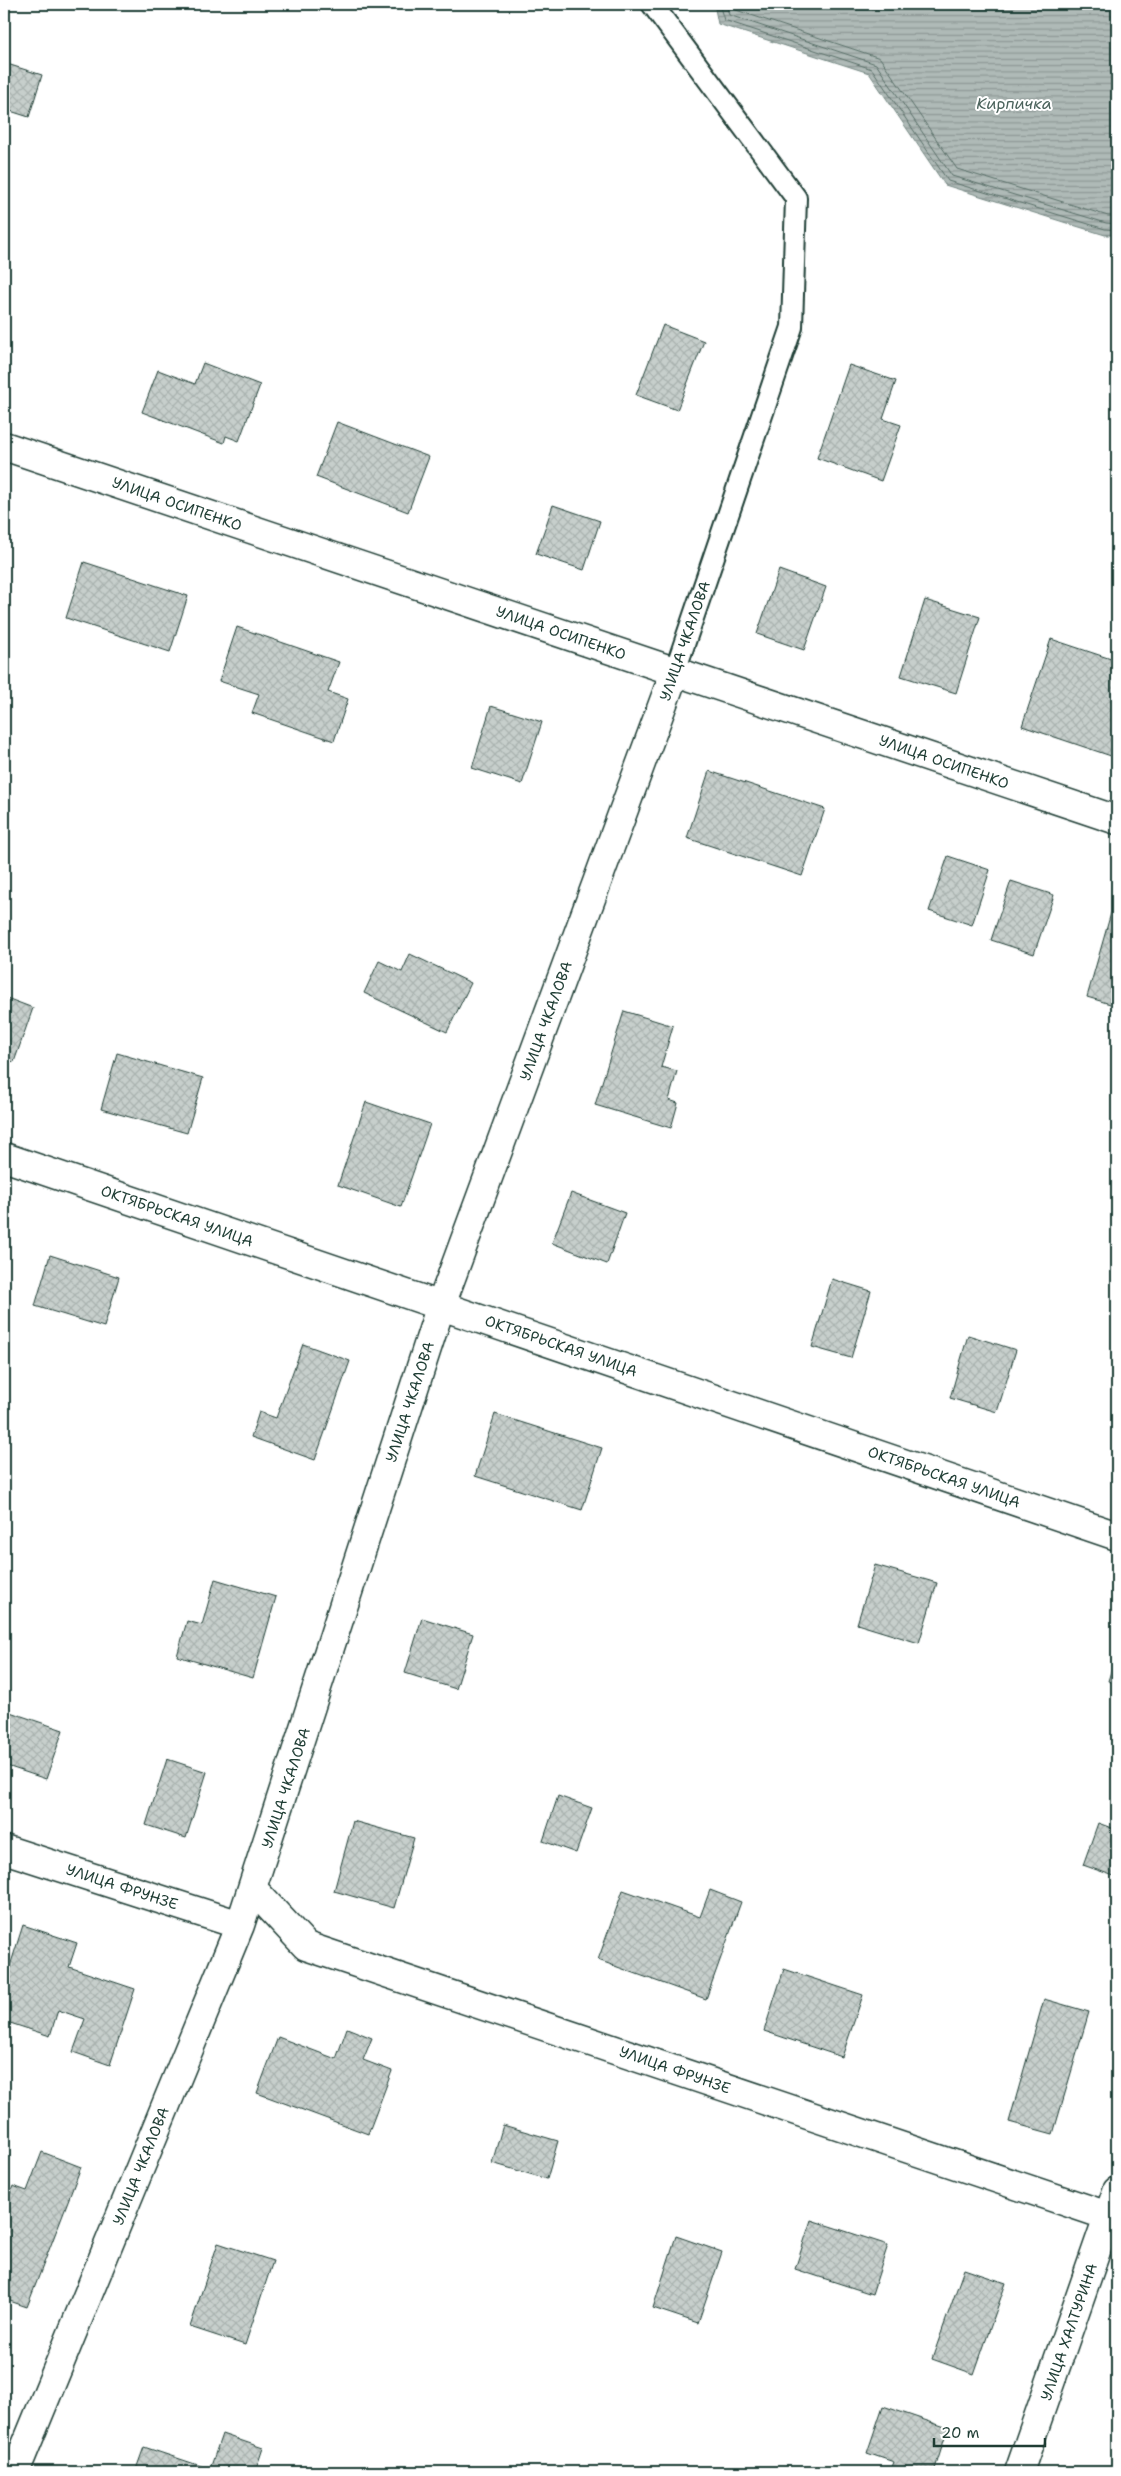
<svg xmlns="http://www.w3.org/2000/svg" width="1121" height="2476" font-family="'Shantell Sans',sans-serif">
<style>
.water{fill:url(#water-rules);stroke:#758883}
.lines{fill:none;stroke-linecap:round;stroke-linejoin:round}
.shore{stroke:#596f68;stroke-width:1}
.building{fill:url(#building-cross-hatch);stroke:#1f3d34}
.lane-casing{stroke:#1f3d34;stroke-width:24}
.street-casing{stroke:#1f3d34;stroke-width:31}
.secondary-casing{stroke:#1f3d34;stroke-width:31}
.lane{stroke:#fff;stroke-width:20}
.street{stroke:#fff;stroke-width:28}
.secondary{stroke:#fff;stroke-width:28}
.labels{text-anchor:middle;stroke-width:4;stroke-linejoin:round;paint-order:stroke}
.street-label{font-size:15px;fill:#1f3d34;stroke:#fff}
.water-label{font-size:16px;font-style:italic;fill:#4a625b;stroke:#fff}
</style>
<defs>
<pattern id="water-rules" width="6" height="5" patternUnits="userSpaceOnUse" patternTransform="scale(1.25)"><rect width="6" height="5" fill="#afbab7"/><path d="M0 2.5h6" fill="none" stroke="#8e9896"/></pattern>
<pattern id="building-cross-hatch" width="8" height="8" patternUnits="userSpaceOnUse" patternTransform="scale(1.25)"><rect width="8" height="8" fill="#c7cfcc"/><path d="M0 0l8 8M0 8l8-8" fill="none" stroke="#aab3b0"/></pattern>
</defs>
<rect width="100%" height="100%" fill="#fff"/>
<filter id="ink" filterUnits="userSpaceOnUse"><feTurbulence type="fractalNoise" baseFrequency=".02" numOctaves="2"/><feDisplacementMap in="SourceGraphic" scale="10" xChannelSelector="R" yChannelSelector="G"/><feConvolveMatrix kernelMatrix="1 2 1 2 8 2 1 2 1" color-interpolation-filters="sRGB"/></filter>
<g filter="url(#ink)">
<path class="water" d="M714 4H1117V235H1105L945 185 869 73 718 24Z"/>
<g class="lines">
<path class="shore" d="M719 4 724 20 872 69 948 181 1105 229 1117 230
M726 4 729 15 876 64 952 176 1106 223 1117 224
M734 4 736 10 880 58 957 169 1108 216H1117"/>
</g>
<path class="building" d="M4 63 42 75 29 117 4 109Z
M663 325 704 341 677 410 636 395Z
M203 363 260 385 239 441 226 436 224 443 142 412 158 370 195 384Z
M849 365 896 381 883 419 901 425 881 481 817 458Z
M337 422 429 457 408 512 316 477Z
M553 505 600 521 584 570 536 554Z
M84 562 188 596 170 652 66 618Z
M779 570 826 587 804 650 757 634Z
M925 600 980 617 956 693 901 676Z
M237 627 339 662 328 692 348 699 334 741 252 713 259 694 219 681Z
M1051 639 1117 661V758L1022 726Z
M491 706 542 722 522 784 472 768Z
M709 771 825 809 802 876 687 838Z
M948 856 990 870 972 925 929 911Z
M1011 881 1054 895 1034 954 991 940Z
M1111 913 1117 915V1006L1087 997Z
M410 954 471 983 447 1032 364 993 379 961 402 972Z
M4 997 33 1008 14 1062 4 1059Z
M624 1011 673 1026 661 1067 677 1071 669 1100 678 1103 671 1128 595 1105Z
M117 1053 203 1078 187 1133 101 1109Z
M366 1102 430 1124 401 1207 338 1185Z
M571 1193 625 1213 607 1264 552 1243Z
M50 1255 119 1277 104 1327 35 1306Z
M832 1279 871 1291 851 1358 812 1347Z
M968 1335 1016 1350 997 1412 950 1398Z
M303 1344 350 1361 315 1460 251 1437 259 1412 276 1418Z
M495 1414 602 1448 582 1510 475 1476Z
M875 1565 937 1583 919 1643 857 1624Z
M215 1579 276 1597 253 1678 177 1656 187 1621 202 1625Z
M422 1618 473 1634 456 1689 405 1673Z
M1117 1652V1684L1108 1681Z
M4 1710 63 1730 46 1779 4 1765Z
M167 1759 207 1772 186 1838 146 1825Z
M558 1796 592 1808 576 1853 543 1841Z
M353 1821 414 1838 394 1908 334 1891Z
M1098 1823 1117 1830V1877L1083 1865Z
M623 1890 700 1917 710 1890 741 1902 706 1999 598 1960Z
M23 1925 77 1943 69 1967 135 1989 110 2065 73 2052 85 2019 58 2010 50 2036 4 2021V1985Z
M784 1969 863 1995 842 2057 764 2031Z
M1044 1999 1089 2012 1053 2134 1009 2122Z
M347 2028 372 2038 363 2060 392 2071 368 2134 257 2093 278 2037 336 2059Z
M503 2125 558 2141 547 2179 492 2163Z
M42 2152 81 2167 27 2307 4 2299V2209L13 2186 27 2191Z
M811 2220 888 2245 872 2294 795 2269Z
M676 2236 722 2252 698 2323 653 2308Z
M218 2243 273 2261 245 2345 190 2327Z
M964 2269 1006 2283 974 2374 932 2359Z
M883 2406 948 2428 934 2472H890L894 2462 867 2453Z
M222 2434 263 2448 255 2472H135L144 2447 210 2469Z"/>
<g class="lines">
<g class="lane-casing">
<path id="lane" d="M652 4 796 198 792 327 675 671"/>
</g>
<g class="street-casing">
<path id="street" d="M4 446 1117 820
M4 1849 240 1925
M253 1889 306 1946 1117 2219
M15 2472 240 1925 441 1305 675 671
M1019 2472 1117 2191"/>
</g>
<g class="secondary-casing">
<path id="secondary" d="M4 1157 1117 1536"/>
</g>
<use href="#lane" class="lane"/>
<use href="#street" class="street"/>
<use href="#secondary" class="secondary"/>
</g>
</g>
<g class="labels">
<g class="street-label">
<text transform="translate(177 504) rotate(19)" y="5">УЛИЦА ОСИПЕНКО</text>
<text transform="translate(561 633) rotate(19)" y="5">УЛИЦА ОСИПЕНКО</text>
<text transform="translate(685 641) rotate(-71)" y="5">УЛИЦА ЧКАЛОВА</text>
<text transform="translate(944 762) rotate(19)" y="5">УЛИЦА ОСИПЕНКО</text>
<text transform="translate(546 1021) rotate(-70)" y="5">УЛИЦА ЧКАЛОВА</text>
<text transform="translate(177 1216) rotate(19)" y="5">ОКТЯБРЬСКАЯ УЛИЦА</text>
<text transform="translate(561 1346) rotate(19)" y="5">ОКТЯБРЬСКАЯ УЛИЦА</text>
<text transform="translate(410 1402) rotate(-72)" y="5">УЛИЦА ЧКАЛОВА</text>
<text transform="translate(944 1477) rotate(19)" y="5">ОКТЯБРЬСКАЯ УЛИЦА</text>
<text transform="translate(286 1788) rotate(-72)" y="5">УЛИЦА ЧКАЛОВА</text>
<text transform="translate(122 1887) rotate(18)" y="5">УЛИЦА ФРУНЗЕ</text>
<text transform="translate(675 2070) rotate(19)" y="5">УЛИЦА ФРУНЗЕ</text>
<text transform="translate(141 2166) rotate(-68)" y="5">УЛИЦА ЧКАЛОВА</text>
<text transform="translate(1069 2332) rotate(-71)" y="5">УЛИЦА ХАЛТУРИНА</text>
</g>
<g class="water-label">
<text x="1014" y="109">Кирпичка</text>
</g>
</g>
<rect width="1121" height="2476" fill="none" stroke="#fff" stroke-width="20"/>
<rect x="10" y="10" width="1101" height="2456" fill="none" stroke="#1f3d34" stroke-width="2" filter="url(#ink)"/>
<path d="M934 2438v8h111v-8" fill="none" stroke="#1f3d34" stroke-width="2.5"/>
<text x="941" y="2438" font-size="15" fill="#1f3d34" stroke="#ffffff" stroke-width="4" paint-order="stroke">20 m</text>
</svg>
